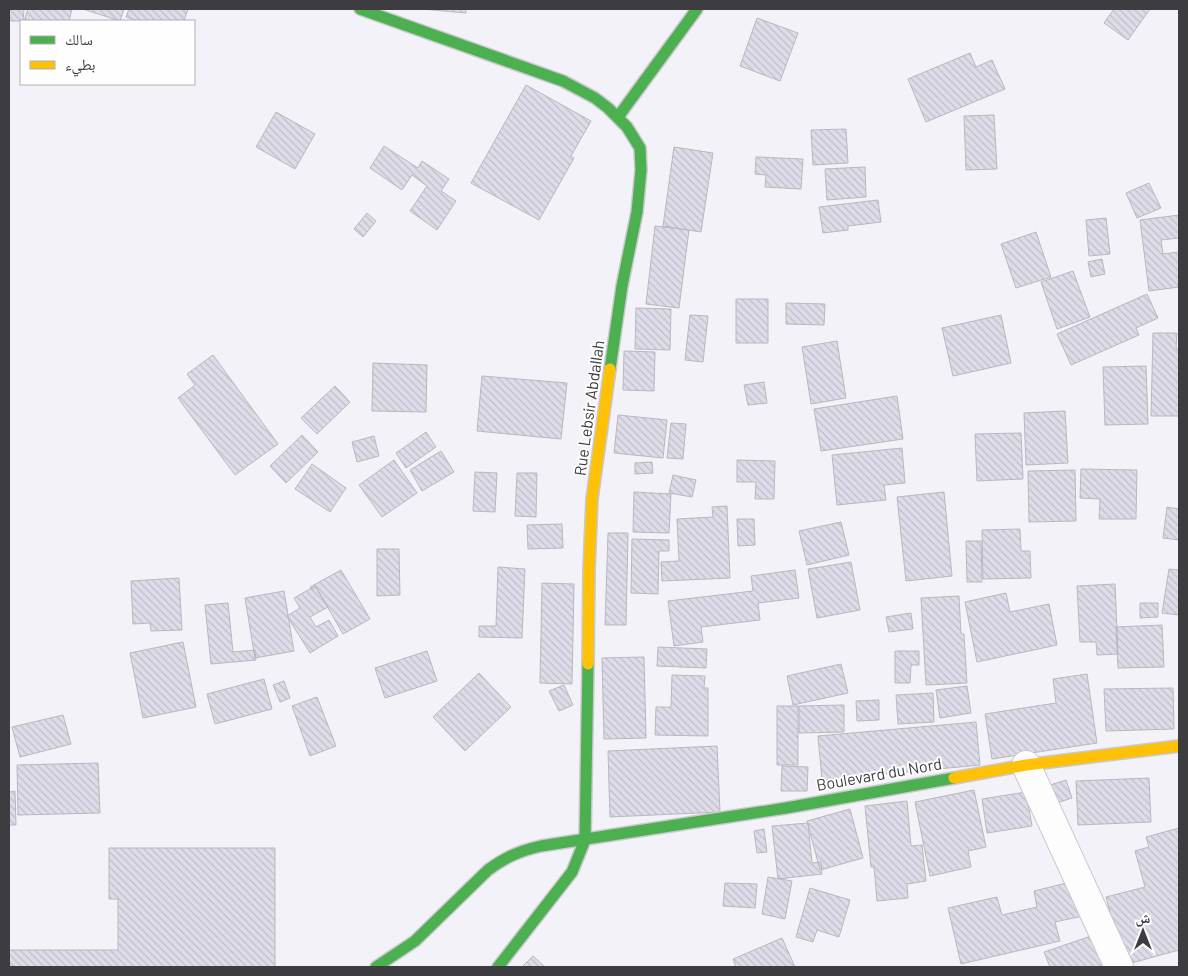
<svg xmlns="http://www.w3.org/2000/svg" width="1188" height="976" font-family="Barlow,'Noto Naskh Arabic',sans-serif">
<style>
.building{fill:url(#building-back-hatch);stroke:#b8b8bd}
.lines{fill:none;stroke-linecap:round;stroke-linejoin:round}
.street-casing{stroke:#c9c9ce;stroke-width:30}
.fast-casing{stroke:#c9c9ce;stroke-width:14}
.slow-casing{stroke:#c9c9ce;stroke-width:14}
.street{stroke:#fdfdfe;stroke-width:28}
.fast{stroke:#4caf50;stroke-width:11}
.slow{stroke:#ffc107;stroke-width:11}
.labels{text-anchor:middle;stroke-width:4;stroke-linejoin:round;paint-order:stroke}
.street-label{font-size:16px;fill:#3c3c41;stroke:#fefefe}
</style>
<defs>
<pattern id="building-back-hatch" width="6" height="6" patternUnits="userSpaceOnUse" patternTransform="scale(1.25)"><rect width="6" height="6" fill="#dddce8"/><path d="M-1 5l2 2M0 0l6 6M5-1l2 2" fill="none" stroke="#bfbec8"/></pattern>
</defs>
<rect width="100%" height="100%" fill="#f2f2f8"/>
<path class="building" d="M9 9H24L23 21H9Z
M28 9H72L69 21H24Z
M83 9H124L120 21Z
M129 9H188L184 21H139L126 17Z
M422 9H466V13Z
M1114 9H1150L1128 40 1104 23Z
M757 18 798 33 780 81 740 66Z
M970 53 976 67 992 60 1005 89 926 122 908 79Z
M526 85 591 121 571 156 574 158 539 220 471 183Z
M276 112 315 134 295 169 256 147Z
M994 115 997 169 966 170 964 116Z
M846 129 848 163 813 165 811 130Z
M384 146 418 168 422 161 449 179 441 191 456 201 437 230 410 211 427 186 412 175 402 190 370 168Z
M674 147 713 153 701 232 663 226Z
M756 157 803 159 801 189 765 187 766 175 755 174Z
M865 167 866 197 827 200 825 169Z
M1149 183 1161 208 1137 218 1126 193Z
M878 200 881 222 848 226V230L823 233 819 207Z
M367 213 376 221 363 237 354 229Z
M1179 215V238L1161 240 1163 254 1179 252V287L1149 291 1140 220Z
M1106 218 1110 254 1089 256 1086 220Z
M655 226 689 230 679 308 646 304Z
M1036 232 1051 277 1016 288 1001 244Z
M1102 259 1105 274 1091 277 1088 262Z
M1073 271 1090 317 1057 329 1041 282Z
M1147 294 1158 318 1136 328 1139 335 1071 365 1057 334Z
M736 299H768V343H736Z
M786 303 825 304 824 325 786 324Z
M636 308 671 309 670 350 635 349Z
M690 315 708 316 703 362 685 360Z
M1001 315 1011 363 953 376 942 328Z
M1153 333H1177L1176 349H1179V416H1151Z
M837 341 846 398 811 404 802 347Z
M624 351 655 352 654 391 623 390Z
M213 355 278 444 235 475 178 398 195 385 187 374Z
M373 363 427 365 426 412 372 411Z
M1146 366 1148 424 1105 425 1103 367Z
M482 376 567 383 561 439 477 431Z
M764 382 767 403 748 405 744 385Z
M335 386 350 402 317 434 301 418Z
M897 396 903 439 821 451 814 409Z
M1065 411 1068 463 1026 465 1024 413Z
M618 415 667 420 663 458 614 453Z
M671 423 686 424 683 459 667 458Z
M426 432 436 447 406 468 396 453Z
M1021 433 1023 479 977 481 975 434Z
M302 435 318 452 286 483 270 466Z
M374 436 379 456 357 462 352 442Z
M902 448 905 483 884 485 886 500 837 505 832 455Z
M441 451 454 472 422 491 410 470Z
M394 460 417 493 382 517 359 485Z
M737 460 775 461 774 499H755L756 482H737Z
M652 462 653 473 635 474V463Z
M312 464 346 488 330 512 295 489Z
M1081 469 1137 470 1136 519H1099L1100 499 1080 498Z
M1075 470 1076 521 1029 522 1028 471Z
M475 472 497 473 495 512 473 511Z
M517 473H537L536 517 515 516Z
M673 475 696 480 692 497 669 493Z
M634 492 671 494 669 533 633 532Z
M944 492 952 576 906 581 897 497Z
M727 506 730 578 662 581 661 562 679 561 677 519 713 517 712 507Z
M1167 507 1179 509V540L1163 538Z
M737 519H754L755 545 738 546Z
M841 522 849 555 807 565 799 531Z
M562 524 563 548 528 549 527 525Z
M1020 529 1021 551H1030L1031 578 983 579 982 530Z
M608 533H628L626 625H605Z
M632 539 669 540V551H659L658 594 631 593Z
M966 541H981L982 582H967Z
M377 549H399L400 595 377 596Z
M851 562 860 610 817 618 808 569Z
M498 567 525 569 522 638 479 637V626H496Z
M1169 569 1179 570V615L1162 613Z
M341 570 370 619 343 634 316 587 312 590 310 587Z
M795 570 799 598 758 603 760 620 701 627 703 642 674 646 668 601 753 591 751 576Z
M179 578 182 630 151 631 150 623 133 624 131 581Z
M542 583 574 584 572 684 540 683Z
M1115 584 1118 654 1097 655 1096 642H1080L1077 586Z
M315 586 328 607 310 617 316 627 329 620 338 636 310 653 287 616 300 608 294 598Z
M284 591 294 651 255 658 245 598Z
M1006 593 1010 612 1049 604 1057 645 977 662 965 602Z
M959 596 961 634H964L967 683 926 685 921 598Z
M228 603 233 652 255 650 256 660 211 664 205 605Z
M1140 603H1158V617L1140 618Z
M911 613 913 629 889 632 886 617Z
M1162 625 1164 667 1118 668 1116 627Z
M183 642 196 707 143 718 130 653Z
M658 647 707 649 706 668 657 666Z
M427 651 437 681 385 698 375 668Z
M895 651H919V665H911L910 683H895Z
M644 657 646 738 604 739 602 658Z
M841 664 848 693 793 705 787 676Z
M479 673 511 707 465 751 433 717Z
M1087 674 1097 743 992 759 985 714 1056 703 1053 679Z
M672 675 705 676 704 688H708V736L655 735 656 707H671Z
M264 679 272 709 215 724 207 694Z
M284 681 290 698 280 702 273 685Z
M564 685 573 705 559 711 549 691Z
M967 686 971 713 940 718 936 690Z
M1173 688 1174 729 1106 731 1104 689Z
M933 693 934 722 898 724 896 695Z
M317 697 336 746 310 756 292 706Z
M879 700V720L857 721 856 701Z
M844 705V732L799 733V706Z
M777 706H798V765H777Z
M63 715 71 744 20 757 12 727Z
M976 722 980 765 822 780 818 736Z
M717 746 720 812 610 817 608 751Z
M98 763 100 813 18 815 17 765Z
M782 766 808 767 807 791H781Z
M1149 778 1151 822 1078 825 1076 781Z
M1066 780 1072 798 1050 805 1044 787Z
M974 790 986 847 968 851 971 867 930 876 915 802Z
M15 791 16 825H9V792Z
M1026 792 1032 826 987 833 982 799Z
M907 801 911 846 922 845 926 881 907 884 908 898 877 901 874 867H871L865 806Z
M850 809 863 858 820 870 807 821Z
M808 823 812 863 821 862 822 874 778 879 772 826Z
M1179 828V950L1124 965 1106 897 1145 887 1135 851 1149 847 1146 837Z
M764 829 767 852 757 853 754 831Z
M109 848H275V967H9V950H118V899H109Z
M768 877 792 881 785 919 762 914Z
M1075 881 1083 916 1055 922 1060 941 961 964 948 908 997 897 1002 915 1037 907 1034 891Z
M725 883 757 884 755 908 723 906Z
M810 888 850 900 839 937 817 930 813 942 796 937Z
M1097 934 1109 967H1050L1044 952Z
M782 938 795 967H736L733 959Z
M533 956 545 967H522Z"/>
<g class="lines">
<g class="street-casing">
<path id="street" d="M1026 765 1119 967"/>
</g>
<g class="fast-casing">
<path id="fast" d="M360 9 563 81 595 98 608 108 627 127 640 148 641 170 637 212 622 286 610 369
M618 117 697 9
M376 967 415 941 488 870C506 857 519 851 541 846L786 808 954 778
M498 967 572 872 585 840 588 664"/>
</g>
<g class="slow-casing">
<path id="slow" d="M588 664 589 570 592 499 610 369
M954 778 1026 765 1179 746"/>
</g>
<use href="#street" class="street"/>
<use href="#fast" class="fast"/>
<use href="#slow" class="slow"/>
</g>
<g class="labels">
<g class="street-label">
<text transform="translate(589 408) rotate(-82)" y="6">Rue Lebsir Abdallah</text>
<text transform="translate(879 774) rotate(-10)" y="6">Boulevard du Nord</text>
</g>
</g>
<rect width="1188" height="976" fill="none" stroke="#3c3c41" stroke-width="20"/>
<rect x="20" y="20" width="175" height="65" fill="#fefefe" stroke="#b0b0b2"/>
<rect x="30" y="36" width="25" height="8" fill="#4caf50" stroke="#b0b0b2"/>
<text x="65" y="45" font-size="15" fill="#3c3c41">سالك</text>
<rect x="30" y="61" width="25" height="8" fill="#ffc107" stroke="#b0b0b2"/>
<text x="65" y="70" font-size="15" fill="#3c3c41">بطيء</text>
<g transform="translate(1143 931)" stroke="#fefefe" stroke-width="4" paint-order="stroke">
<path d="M0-4L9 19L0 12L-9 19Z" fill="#3c3c41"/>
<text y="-8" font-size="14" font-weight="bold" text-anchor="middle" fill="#3c3c41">ش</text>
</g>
</svg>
